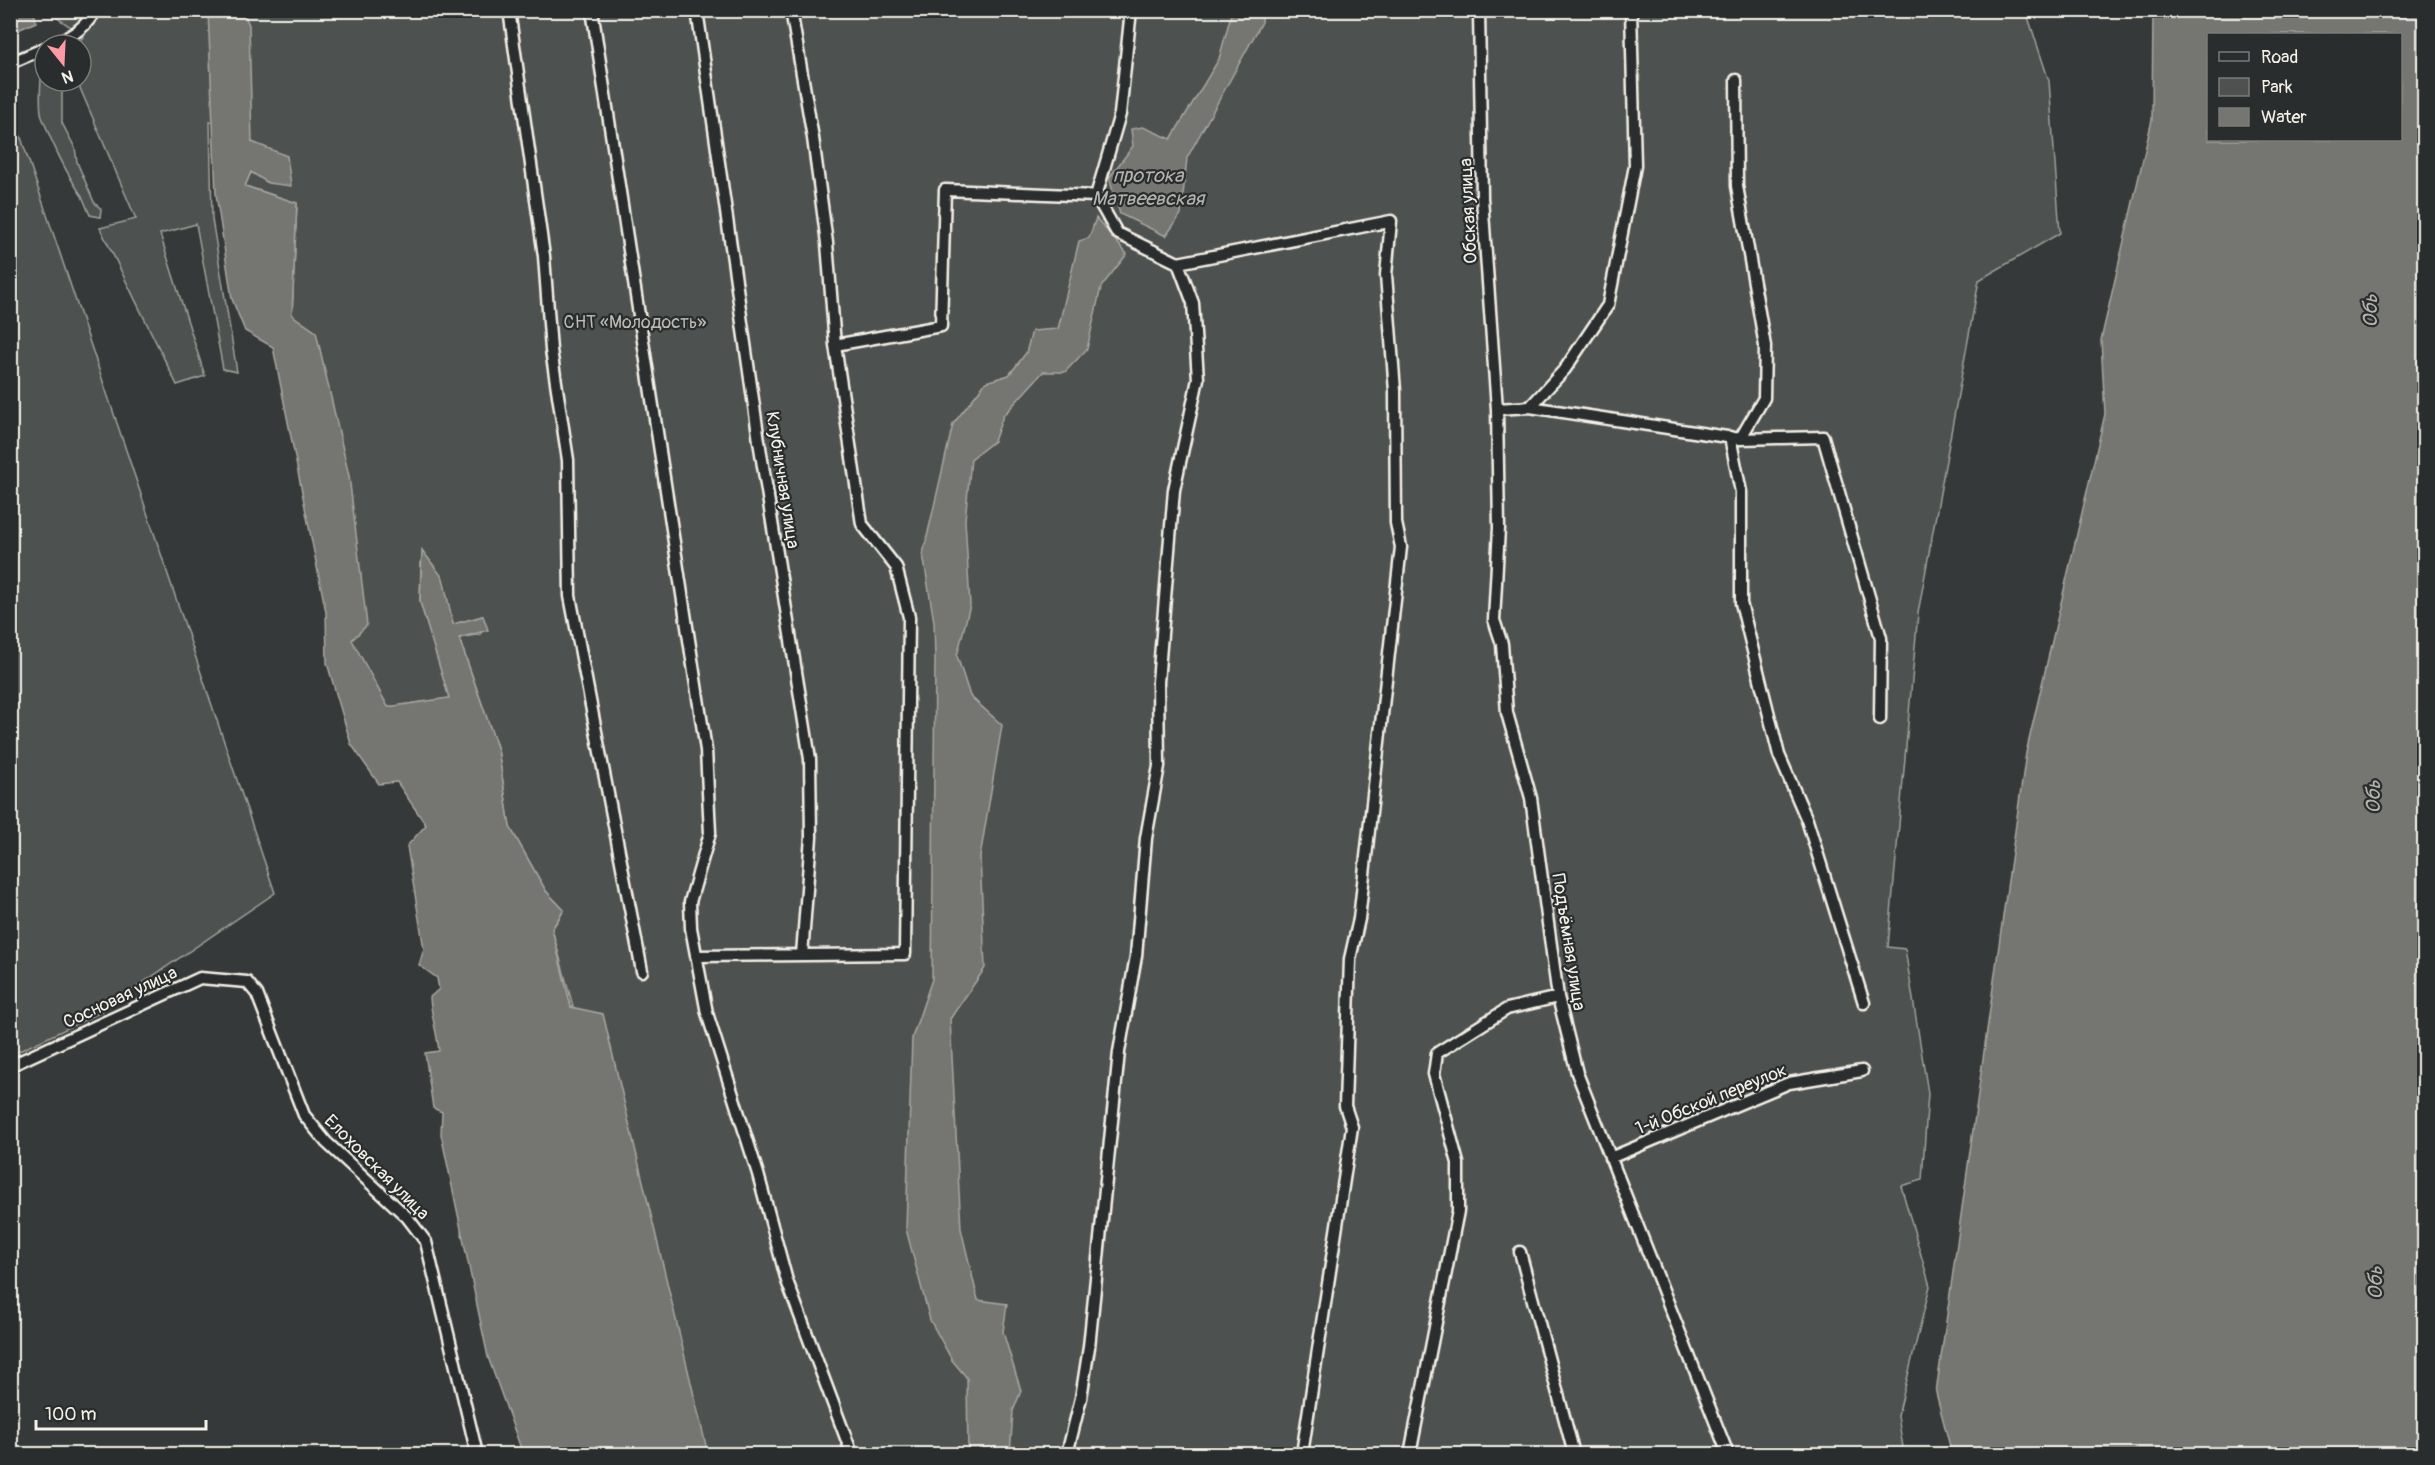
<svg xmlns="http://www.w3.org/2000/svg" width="2435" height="1465" font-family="Pangolin,sans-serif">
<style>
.green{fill:#4e514f;stroke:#a1a19c;stroke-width:1.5}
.water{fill:#757572;stroke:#a8a7a1;stroke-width:1.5;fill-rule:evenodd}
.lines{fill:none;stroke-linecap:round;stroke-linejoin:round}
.minor-casing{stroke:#f4f1e8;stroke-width:15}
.minor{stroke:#2a2d2e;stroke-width:10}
.labels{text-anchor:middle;stroke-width:4.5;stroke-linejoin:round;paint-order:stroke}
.street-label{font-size:18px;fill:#f4f1e8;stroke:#2a2d2e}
.park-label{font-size:18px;fill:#bab9b2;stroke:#2a2d2e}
.water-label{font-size:20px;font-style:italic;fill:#b4b3ad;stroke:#2a2d2e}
</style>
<rect width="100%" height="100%" fill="#363939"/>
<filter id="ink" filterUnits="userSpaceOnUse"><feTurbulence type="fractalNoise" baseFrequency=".0167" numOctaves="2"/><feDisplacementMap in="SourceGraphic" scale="12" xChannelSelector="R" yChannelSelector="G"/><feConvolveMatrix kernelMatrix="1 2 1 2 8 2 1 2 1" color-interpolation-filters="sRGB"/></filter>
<g filter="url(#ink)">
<path class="green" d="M47 11H2026L2049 81 2060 233 1979 280 1918 613 1888 947 1905 949 1928 1093 1922 1180 1901 1186 1930 1286 1898 1416 1904 1454H695L552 929 564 910 546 891 510 827 498 750 459 638 481 634 482 616 453 625 421 562 420 602 450 698 388 707 351 640 292 315 297 203 245 186 251 172 252 142 231 134 210 121 212 219 237 372 223 369 196 224 160 234 205 376 177 385 100 228 136 219 77 81H81V45H76L84 36Z
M45 58V81H62V123L75 148 77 162 94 202 101 209 100 217 90 215 82 196C67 175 51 141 42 117 39 108 40 67 45 58Z
M10 105 275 893 97 1014 11 1055Z"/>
<path class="water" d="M11 10 34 11 36 22 11 33Z
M208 11H243L249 25 252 142 287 156 291 186 268 183 251 172 245 186 297 203 292 315 316 332 349 476 367 625 352 640 388 707 449 698 420 602 422 550 443 578 453 624 483 616 488 630 459 638 498 750 510 827 546 891 564 910 552 929 571 1007 603 1014 708 1454H523L488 1357 441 1134 442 1112 433 1108 425 1053 439 1051C437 1032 431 1016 430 997L439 989 437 978 419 965 424 949 407 846 426 825 397 782 379 784 351 744 327 663 326 612 273 347 245 331 232 299 216 194Z
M1232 11H1263L1262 22 1187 158 1181 214 1166 236 1120 214 1109 178 1133 146 1131 129 1143 127 1171 139 1219 59Z
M2153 11H2424V1454H1952L1936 1393 2026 753 2105 414 2101 340 2152 120ZM2400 34V140H2208V34Z
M1096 218 1127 254 1101 287 1087 349 1065 372H1043L1003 416 994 441 971 459 965 520 970 605 957 656 970 696 1002 725 980 857 985 968 950 1019 961 1229 978 1300 1007 1304 1003 1332 1021 1391 1013 1411 1010 1454H968L967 1378 952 1360 930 1320 906 1229 912 1038 932 979 935 660 934 622 923 554 953 424 986 382 1009 375 1026 353 1032 331 1058 329 1079 241 1089 238Z"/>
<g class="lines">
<g class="minor-casing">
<path id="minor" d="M509 10 544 256 551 350 568 460 570 596 642 971
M592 10 706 750 710 833 690 902 691 928 707 1013 758 1174 787 1281 852 1454
M697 10 759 441 810 759 811 837 802 955
M1131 10 1120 114 1096 196 1117 233 1178 263 1391 221 1386 275 1395 391 1396 523 1401 547 1359 919 1350 959 1345 1106 1352 1127 1302 1454
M1479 10 1482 198 1497 409 1499 528 1494 620 1502 644 1507 713 1531 798 1558 997 1577 1073 1728 1454
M53 45C69 38 87 27 95 10
M10 63 45 48
M1736 80 1737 186 1765 346 1764 398 1740 439
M835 345 941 326 945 190 1096 196
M1530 407 1565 369 1608 305 1635 166 1631 10
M1497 409 1530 407 1740 439 1823 437 1881 638 1880 719
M1730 437 1741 492V603L1779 755 1807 820 1864 1003
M696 956 905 954 909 617 896 567 862 524 835 345 827 243 813 138 791 10
M10 1066 200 978 247 982 257 994 304 1115 326 1142 407 1217 426 1242 477 1454
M1610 1158 1789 1083 1862 1071
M1520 1252 1574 1454
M1067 1454 1081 1398 1089 1347 1119 1052 1136 956 1146 838 1159 766 1158 682 1174 490 1198 379 1193 303 1178 263
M1410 1454 1458 1211V1163L1434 1074 1437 1053 1507 1009 1558 997"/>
</g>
<use href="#minor" class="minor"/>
</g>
</g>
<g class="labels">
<g class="street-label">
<text transform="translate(1468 211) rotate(-93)" y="6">Обская улица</text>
<text transform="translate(783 480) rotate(81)" y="6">Клубничная улица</text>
<text transform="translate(1569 942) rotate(81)" y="6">Подъёмная улица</text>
<text transform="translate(120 997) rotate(-25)" y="6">Сосновая улица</text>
<text transform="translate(1711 1099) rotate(-22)" y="6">1-й Обской переулок</text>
<text transform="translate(377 1167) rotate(45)" y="6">Елоховская улица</text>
</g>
<g class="park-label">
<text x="635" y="328">СНТ «Молодость»</text>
</g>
<g class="water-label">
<text x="1148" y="182">протока<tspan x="1148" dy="23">Матвеевская</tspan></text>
<text transform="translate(2370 311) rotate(-90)" y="7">Обь</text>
<text transform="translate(2373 797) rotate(-90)" y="7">Обь</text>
<text transform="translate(2375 1283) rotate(-90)" y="7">Обь</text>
</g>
</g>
<rect width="2435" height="1465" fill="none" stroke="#2a2d2e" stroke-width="36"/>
<rect x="18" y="18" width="2399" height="1429" fill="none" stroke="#f4f1e8" stroke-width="2" filter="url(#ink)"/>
<rect x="2207" y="33" width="195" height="108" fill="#2a2d2e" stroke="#7b7b78" stroke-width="1.5"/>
<rect x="2219" y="52" width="30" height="9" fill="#2a2d2e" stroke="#7b7b78" stroke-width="1.5"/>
<text x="2261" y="63" font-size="18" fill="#f4f1e8">Road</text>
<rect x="2219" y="78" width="30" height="18" fill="#4e514f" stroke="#7b7b78" stroke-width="1.5"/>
<text x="2261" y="93" font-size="18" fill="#f4f1e8">Park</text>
<rect x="2219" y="108" width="30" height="18" fill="#757572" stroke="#7b7b78" stroke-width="1.5"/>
<text x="2261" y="123" font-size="18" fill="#f4f1e8">Water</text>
<g transform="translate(63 63) rotate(162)"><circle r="28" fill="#2a2d2e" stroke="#7b7b78" stroke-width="1.5"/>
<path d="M0-4.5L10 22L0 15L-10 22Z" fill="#ff9aa2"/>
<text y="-9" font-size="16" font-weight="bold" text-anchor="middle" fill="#f4f1e8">N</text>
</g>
<path d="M36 1420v9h170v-9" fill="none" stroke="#f4f1e8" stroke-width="3"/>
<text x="45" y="1420" font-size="18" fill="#f4f1e8" stroke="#2a2d2e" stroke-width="4.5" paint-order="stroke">100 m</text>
</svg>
